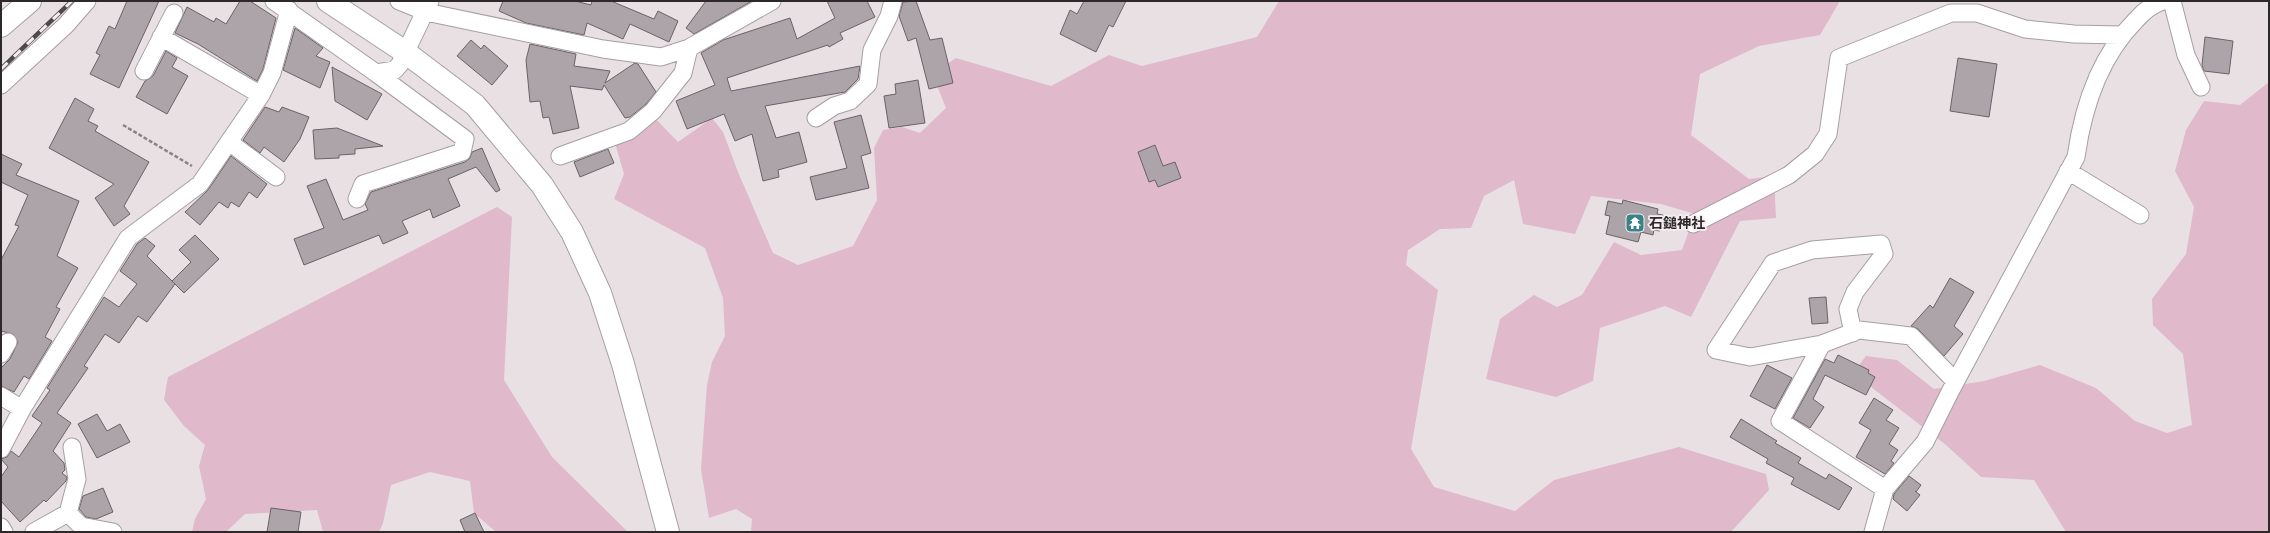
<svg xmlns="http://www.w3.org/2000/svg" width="2270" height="533" font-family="'Golos Text','Noto Sans JP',sans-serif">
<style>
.green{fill:#e0b9cb}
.building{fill:#aca4a8;stroke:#6a6266}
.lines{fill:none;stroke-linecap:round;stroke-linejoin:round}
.minor-casing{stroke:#a79ea2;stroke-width:19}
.tertiary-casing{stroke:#a79ea2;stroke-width:24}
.path{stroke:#8b8487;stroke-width:2.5;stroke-dasharray:4 2;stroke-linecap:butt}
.minor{stroke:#fff;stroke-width:17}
.tertiary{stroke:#fff;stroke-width:22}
.rail-casing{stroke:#4e4a4c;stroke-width:4.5}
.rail{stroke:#f6edf1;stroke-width:3;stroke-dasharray:9;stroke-linecap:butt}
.labels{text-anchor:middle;stroke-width:3.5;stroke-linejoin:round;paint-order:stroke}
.poi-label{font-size:14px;font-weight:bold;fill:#2d292b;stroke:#f6edf1;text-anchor:start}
</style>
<rect width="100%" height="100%" fill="#e9e0e4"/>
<path class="green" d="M1279 1H1840L1820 35 1759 46 1700 74 1691 135 1749 179 1774 176 1776 218 1740 221 1691 317 1665 306 1600 328 1593 381 1556 397 1486 379 1500 319 1534 295 1557 307 1582 295 1614 242 1641 255 1682 250 1695 214 1661 204 1591 196 1575 234 1523 224 1514 180 1484 196 1471 228 1440 229 1408 250 1406 265 1438 290 1411 449 1434 487 1515 511 1554 480 1679 447 1766 474 1769 490 1731 532H751L752 519 736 509 709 518 701 469 707 385 712 362 725 336 723 298 705 248 614 199 624 174 613 136 648 111 678 142 712 118 723 132 738 172 773 253 798 265 853 246 877 200 874 148 883 130 902 127 920 133 946 108 938 88 941 68 956 58 1051 86 1109 55 1142 66 1257 37Z
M2269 82V532H2066L2034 480 1981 477 1946 445 1853 373 1866 356 1897 360 1934 389 1984 381 2040 365 2096 388 2135 421 2167 433 2192 425 2183 354 2153 325 2152 299 2186 254 2194 207 2175 171 2186 130 2204 101 2240 105Z
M497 207 512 217 504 380 552 457 628 532H496L474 513 470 481 430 472 391 485 383 523 379 532H323L317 510 245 514 226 532H192L195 519 206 499 199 466 205 445 184 426 164 400 168 377Z"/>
<path class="building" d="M127 1H159L119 88 90 74 100 55 96 53 109 26 115 29Z
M240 1H250L276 18 263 69 257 81 198 44 175 33 187 7 214 22 216 18 226 24Z
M503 1H575L591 5 592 1H611L654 19 658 11 678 21 669 42 630 24 623 39 587 23 584 35 526 23 499 11Z
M706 1H752L694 34 686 28Z
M827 1H867L875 17 840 33 843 39 829 47 828 45 727 78 731 91 860 66 858 79 845 92 765 106 776 138 799 132 807 162 778 170 779 177 763 181 752 134 735 141 724 114 687 129 676 101 715 85 701 53 723 40 790 18 797 39 835 18Z
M916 1 930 40 942 38 953 83 929 89 916 38 908 41 899 16 903 2Z
M1084 1H1126L1113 27 1109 25 1096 52 1060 34 1070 10 1077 14Z
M295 28 323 48 316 56 330 62 320 88 283 70Z
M2205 37 2233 41 2229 74 2204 71 2202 65Z
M471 40 481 49 484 45 508 66 492 85 457 56Z
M530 44 576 54 574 66 610 71 605 83 635 63 638 64 656 92 646 104 630 117 625 118 604 85 602 90 570 86 579 128 553 134 549 117 543 118 540 101 530 102 526 60Z
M166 51 177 58 172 67 188 76 167 114 136 97 145 81 153 76Z
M1958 58 1997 64 1989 117 1950 111Z
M332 67 382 94 367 120 335 101Z
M918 80 925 123 889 128 884 96 896 94 895 84Z
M75 98 94 109 88 121 98 126 95 131 149 162 124 206 130 214 114 226 95 198 114 184 49 148Z
M265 107 279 112 282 107 309 117 300 139 284 162 264 147 260 153 243 140Z
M861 115 871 153 861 156 869 188 816 200 810 177 847 168 834 122Z
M337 128 383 146 355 149V154L339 155V158L315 159 313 130Z
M1155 145 1163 166 1175 162 1181 178 1158 187 1155 180 1149 182 1138 152Z
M482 148 500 190 496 192 476 167 448 179 460 206 433 218 430 209 402 221 408 233 383 244 379 235 304 265 294 239 324 228 307 186 326 179 343 220 368 210 365 204 371 192 465 162 470 158 472 152Z
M608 149 614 163 580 177 574 162Z
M1 154 22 164 16 175 79 201 57 256 78 268 56 307 60 309 45 337 52 341 29 379 24 376 14 392 1 386V368L10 359 18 342 13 334 1 331V260L19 226 15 225 28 195 1 182Z
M231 156 267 184 257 198 249 192 239 207 231 202 228 208 219 202 200 225 185 212 208 190Z
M1623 200 1658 209 1657 214 1663 215 1660 231 1654 230 1653 235 1641 232 1638 242 1606 234 1610 216 1605 215 1608 201 1622 204Z
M195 235 219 259 184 293 172 281 191 262 179 250Z
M145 238 155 246 147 256 175 284 147 322 138 316 119 343 105 334 84 366 88 368 57 413 71 423 53 451 64 463 65 470 62 473 67 477 66 481 46 502 44 500 20 522 1 501V477L8 467 1 459 7 457 11 451 19 457 42 423 32 416 50 390 47 388 104 297 119 307 137 284 120 271 137 244Z
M1950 278 1974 292 1954 326 1963 334 1944 356 1918 329 1911 326 1930 305 1933 308Z
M1826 297 1828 323 1812 324 1809 298Z
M1838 355 1869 370 1868 373 1875 377 1866 395 1825 375 1813 399 1824 407 1810 428 1793 418 1825 359 1834 363Z
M1767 365 1792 378 1775 409 1750 396Z
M1874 398 1893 410 1886 420 1899 428 1889 444 1898 450 1891 461 1894 463 1885 474 1856 457 1871 430 1859 423Z
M97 414 107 431 120 424 130 442 97 458 78 424Z
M1741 419 1777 441 1775 443 1801 458 1798 463 1826 479 1829 474 1852 488 1839 510 1791 484 1794 478 1766 463 1768 459 1730 437Z
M1909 476 1921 485 1916 492 1915 491 1920 495 1907 511 1893 499 1894 494Z
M103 488 113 512 96 519 86 517 79 509 83 496Z
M271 508 301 512 298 532H267Z
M475 513 484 532H465L460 520Z"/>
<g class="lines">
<g class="minor-casing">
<path id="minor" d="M274 1 376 73 395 70 400 64 430 1
M399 1 426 12 603 49 661 57 689 48 772 1
M2172 1 2186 55 2201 87
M161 37 261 95
M144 71 174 13
M1 85 66 25 87 1
M816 118 834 106 850 101 868 84 872 50 889 16 893 1
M229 142 276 177
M560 156 629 131 653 111 683 73 689 48
M2068 171 2140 215
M357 199 363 184 462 152 465 139 376 73
M1693 224 1789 175 1815 154 1828 134 1839 58 1951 13H1977L2025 29 2074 34 2121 35
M1853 333 1848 309 1855 292 1884 254 1881 244 1812 250 1773 263 1716 350 1750 357 1822 344 1859 330 1911 336 1955 381
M1822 344 1780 421 1885 489 1925 442 1951 390 2076 157C2083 107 2099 57 2136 20 2143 12 2152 4 2163 1
M1 354 8 342
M1 396 22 409
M1 449 22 409 128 238 200 184 261 95 272 73 289 10
M68 513 77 479 72 447
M1 527 4 532
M34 532 68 513 81 526 113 532
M1873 532 1885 489"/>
</g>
<g class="tertiary-casing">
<path id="tertiary" d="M328 1 405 52 475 105 542 185 572 232 600 293 623 364 668 532
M1 26 30 1"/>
</g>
<path class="path" d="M123 125 192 166"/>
<use href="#minor" class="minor"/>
<use href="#tertiary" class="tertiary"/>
<g class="rail-casing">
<path id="rail" d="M1 69 72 1"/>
</g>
<use href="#rail" class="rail"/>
</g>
<defs>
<g id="temple-square" transform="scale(1)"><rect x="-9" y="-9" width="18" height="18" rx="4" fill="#3a8285" stroke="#f6edf1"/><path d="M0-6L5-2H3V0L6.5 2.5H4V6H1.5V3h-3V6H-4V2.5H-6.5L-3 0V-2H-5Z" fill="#fff"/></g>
</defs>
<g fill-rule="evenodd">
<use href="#temple-square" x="1635" y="223"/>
</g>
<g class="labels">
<g class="poi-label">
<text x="1649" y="228">石鎚神社</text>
</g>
</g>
<rect width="2270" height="533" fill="none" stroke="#2d292b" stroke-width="4"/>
</svg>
